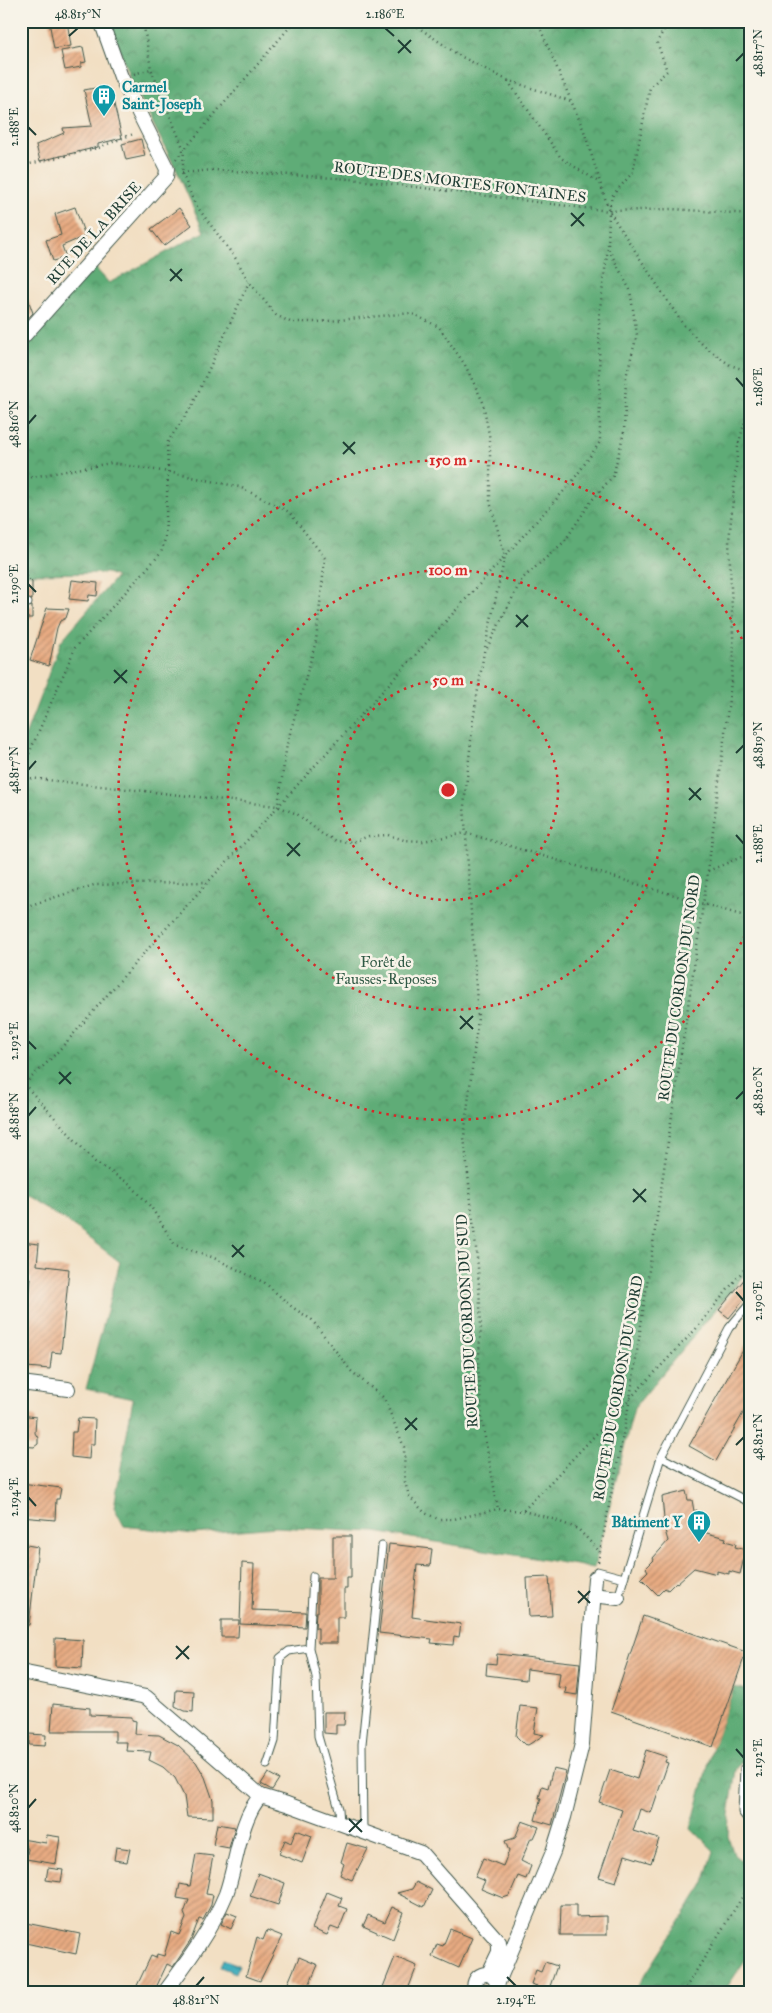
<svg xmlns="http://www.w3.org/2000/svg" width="772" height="2013" font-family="'IM FELL Great Primer',serif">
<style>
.forest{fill:url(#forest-crowns);stroke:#3f7456}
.water{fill:url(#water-ripples);stroke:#2e7477}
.building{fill:url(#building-hatch)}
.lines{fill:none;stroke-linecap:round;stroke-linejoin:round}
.service-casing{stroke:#3f5549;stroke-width:9}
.minor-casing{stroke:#3f5549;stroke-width:16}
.path{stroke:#3f5549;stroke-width:2.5;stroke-dasharray:1 4;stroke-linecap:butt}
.service{stroke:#fff;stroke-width:7}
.minor{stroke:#fff;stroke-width:14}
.ticks{fill:none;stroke:#1f3d34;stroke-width:2}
.ring{fill:none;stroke:#d62828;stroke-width:2.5;stroke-dasharray:2.5 5}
.labels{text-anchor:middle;stroke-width:5;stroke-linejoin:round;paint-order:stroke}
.culture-label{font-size:15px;font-weight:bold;fill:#0d838f;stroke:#f7f3e8;text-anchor:start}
.street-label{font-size:15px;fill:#1f3d34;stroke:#f7f3e8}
.park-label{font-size:15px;fill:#305945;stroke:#f7f3e8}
.centre{fill:#d62828;stroke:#f7f3e8;stroke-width:2.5}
.ring-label{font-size:15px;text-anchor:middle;font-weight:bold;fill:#d62828;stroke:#f7f3e8;stroke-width:5;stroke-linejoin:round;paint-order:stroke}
.neatline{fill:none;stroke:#1f3d34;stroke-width:2}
.ticks-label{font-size:12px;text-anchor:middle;fill:#1f3d34}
</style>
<defs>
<pattern id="forest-crowns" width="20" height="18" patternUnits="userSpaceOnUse" patternTransform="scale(1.25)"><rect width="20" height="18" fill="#5fac77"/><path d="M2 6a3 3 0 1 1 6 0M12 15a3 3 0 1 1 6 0" fill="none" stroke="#4e8d62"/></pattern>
<pattern id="water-ripples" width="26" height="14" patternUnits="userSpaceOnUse" patternTransform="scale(1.25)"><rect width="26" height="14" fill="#3cabba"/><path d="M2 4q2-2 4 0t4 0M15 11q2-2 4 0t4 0" fill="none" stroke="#328c98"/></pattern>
<pattern id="building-hatch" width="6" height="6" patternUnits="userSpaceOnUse" patternTransform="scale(1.25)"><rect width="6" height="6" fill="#e8ab82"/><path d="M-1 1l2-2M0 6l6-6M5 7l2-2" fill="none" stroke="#bb8c6b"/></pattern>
</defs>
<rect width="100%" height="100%" fill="#f7f3e8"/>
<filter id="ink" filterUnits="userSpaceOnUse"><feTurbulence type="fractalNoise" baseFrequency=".02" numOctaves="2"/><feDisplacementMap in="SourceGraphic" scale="10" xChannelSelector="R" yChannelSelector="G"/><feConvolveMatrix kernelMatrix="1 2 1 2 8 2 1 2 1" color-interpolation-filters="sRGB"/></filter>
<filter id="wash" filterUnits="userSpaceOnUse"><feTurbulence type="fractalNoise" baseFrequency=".0096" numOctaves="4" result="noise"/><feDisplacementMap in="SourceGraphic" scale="20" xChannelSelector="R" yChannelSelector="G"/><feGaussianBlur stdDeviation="1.12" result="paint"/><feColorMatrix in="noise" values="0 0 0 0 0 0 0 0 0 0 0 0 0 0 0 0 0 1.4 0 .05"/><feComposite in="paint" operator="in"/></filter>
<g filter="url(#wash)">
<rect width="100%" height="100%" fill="#f2dfc3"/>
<path class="forest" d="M109 21H751V1267L634 1408 594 1568 375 1532 276 1527 193 1534 124 1526 114 1507 133 1399 86 1389 120 1262 66 1221 21 1194V747L61 641 116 577 107 573 21 574V344L90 262 109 283 204 232 177 171 130 78Z
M734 1687 751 1691V1746L736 1770 729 1815 728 1836 734 1855 751 1868V1951L724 1992H634L703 1886 714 1851 691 1828 713 1747Z"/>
<path class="water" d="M223 1959 239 1965 236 1973 220 1967Z"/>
<g id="blocks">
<path class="building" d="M49 21H67L71 46 54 49Z
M83 47 86 62 81 63V67L65 70 61 51Z
M101 87 106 101 113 100 122 138 98 144V147L40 161 36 145 64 133 63 128 92 126 84 90Z
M141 139 145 156 126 160 122 144Z
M75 207 85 236 62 246 66 257 53 261 46 240 61 235 55 214Z
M179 208 192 225 164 246 151 229Z
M21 285H23L33 313 21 326Z
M21 571 32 582V600L21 598Z
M72 580 98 583 97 596 89 595 88 601 69 599Z
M32 606V618H21V608Z
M47 608 69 609 66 618 60 621 57 628 49 666 30 660Z
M21 1242 39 1244 37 1265 69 1269 61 1353 52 1352 50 1369 27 1367V1365H23L31 1278 21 1277Z
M751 1271V1291L729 1318 719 1310Z
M751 1336V1399L716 1461 689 1446Z
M21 1415 36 1417 35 1433 38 1438V1444L34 1447 21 1446Z
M78 1418 95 1419 94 1444H90L89 1459 71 1457 72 1432H76Z
M21 1483 61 1488 59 1499H56L55 1520 21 1517Z
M686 1491 688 1500H692L694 1511 697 1510 703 1532 726 1538 725 1541 736 1544 735 1547 746 1550 740 1574 729 1571V1574L717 1571V1574L694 1568 677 1583 676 1582 668 1590 665 1588 658 1595 641 1578 648 1571 646 1568 654 1560 653 1558 668 1541 662 1520 664 1519 662 1497Z
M333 1536H351V1578H347V1589H344V1617H337V1643H318V1628H315L316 1612H318V1578H333Z
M21 1544 38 1547 29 1625H21Z
M389 1544 432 1549 430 1566 417 1565 412 1617 461 1624 459 1637 454 1636 453 1645 431 1643 432 1639 379 1633Z
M242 1563 254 1564 252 1610 306 1612 305 1627 240 1624Z
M549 1577 552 1616 529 1617 527 1578Z
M643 1616 746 1652 713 1747 611 1711Z
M221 1620H239L238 1637H221Z
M55 1638 83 1640 82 1668 55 1666Z
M497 1654 580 1663 577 1695 565 1693 566 1688 558 1687 560 1673 527 1669 526 1680 486 1675 487 1663 496 1664Z
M176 1690 194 1691 193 1712 185 1711 175 1706Z
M53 1704 90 1708V1715L132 1717V1720L136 1721 135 1734 159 1735 178 1745 196 1762 205 1777 213 1800V1818L187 1817 184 1796 175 1778 163 1767 149 1760 151 1752 126 1751 127 1742H115V1731H51Z
M520 1706 538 1708 534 1733 544 1735 528 1745 524 1744 516 1736Z
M324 1712H345L344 1725H336V1734L324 1733Z
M29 1734 46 1735 45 1746 29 1745Z
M646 1750 667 1757 665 1762 668 1763 651 1813 640 1809 633 1831 659 1839 651 1863 625 1855 616 1882 599 1877 622 1810 599 1802 610 1770 637 1779Z
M553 1768 566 1771 552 1825 535 1820 541 1798H539L542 1786 548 1788Z
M268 1773 279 1779 272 1790 261 1784Z
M522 1821 539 1827 534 1838H531L521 1861 531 1866 526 1879 518 1876 509 1896 503 1898 481 1889 485 1881 475 1877 483 1858 503 1866 509 1851 505 1841 515 1838Z
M217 1824 235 1827 229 1848 213 1845Z
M296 1830 312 1836 302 1863 279 1854 285 1840 291 1843Z
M47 1835 60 1837 56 1864 26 1859 28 1849 21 1839 46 1843Z
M347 1843 368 1849 352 1880 340 1875 344 1864 341 1862Z
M116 1847 130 1849 127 1862 114 1860Z
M196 1854 213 1856 206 1894 213 1895 211 1905 203 1920 199 1919 191 1940 173 1967 167 1964 154 1992H134L151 1956 156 1958 157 1954 164 1956 171 1932 179 1935 186 1918 184 1913 189 1900 177 1898 180 1884 190 1886Z
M48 1868 63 1870 61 1882 46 1880Z
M258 1873 285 1883 278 1905 250 1896Z
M416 1882 432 1890 424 1907 397 1893 412 1889Z
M327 1892 342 1898 339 1906 347 1909 339 1930 331 1927 327 1935 312 1929Z
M561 1905H576V1917L607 1916V1935H560Z
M392 1907 403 1912 393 1939 363 1926 368 1915 385 1922Z
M227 1912 237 1916 231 1929 221 1924Z
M21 1922 80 1934 76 1954 21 1942Z
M450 1929 472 1938 459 1968 432 1956 437 1944 443 1946Z
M267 1930 282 1936 260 1981 246 1976 257 1937 263 1940Z
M299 1957 318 1965 306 1992 288 1983Z
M395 1957 417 1966 407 1992H381Z
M545 1962 557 1966 548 1992H534L537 1986 531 1984 536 1970 541 1972Z"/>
</g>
</g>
<g filter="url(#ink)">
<use href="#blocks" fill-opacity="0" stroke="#3f5549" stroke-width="1"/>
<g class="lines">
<g class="service-casing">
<path id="service" d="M21 603H28
M751 1302 729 1328 661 1457 751 1503
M597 1571 624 1578
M313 1576 309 1648 316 1677 318 1736 339 1809 340 1823
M618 1598 661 1457
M751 1757 744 1768 742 1812 751 1824
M267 1765 275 1741 280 1658 289 1651 309 1648
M363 1832 362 1744 382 1546"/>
</g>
<g class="minor-casing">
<path id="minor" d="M21 339 166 177 167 169 121 77 101 21
M21 1383 68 1389
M593 1595 618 1598
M21 1672 146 1697 261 1796 287 1804 421 1853 499 1942
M489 1973 499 1952V1942
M21 1991H22
M165 1992C188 1961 211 1930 226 1894 236 1867 240 1816 261 1796
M476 1992C468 1975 493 1966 497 1984
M494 1992 553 1852 564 1817 582 1744 595 1578"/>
</g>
<path class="path" d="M143 21 151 69 184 150 182 173 195 204 236 259 249 282 276 315 290 322H318L411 313 439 327 465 365 483 402 490 440V502L505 556 484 652 473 721 464 806 478 1018 464 1137 478 1267 481 1326 478 1366 482 1421 498 1509
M409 21 460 56 507 80 571 101
M537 21 584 131 609 211 682 323 704 346 730 365 751 372
M134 74 151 69
M508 81 561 158 600 183
M176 159 295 21
M21 166 102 147 104 145C115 142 123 137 134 134
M182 173 213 170 351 179 609 211 671 209 751 214
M21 479 111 463 168 472 240 487 289 512 325 558 316 641 287 744 278 805
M487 648 522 579 564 542 592 500 613 476 624 432 626 377 637 335 630 290 608 248
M21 772 75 648 161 553 165 539 168 472 167 443 192 406 249 282
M21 777 277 806 297 814 322 834 337 841 353 842 369 836 388 835 404 840 423 841 466 833 751 918
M708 871 751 853
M21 908 94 885 206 882
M21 1081 24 1084C58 1055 86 1019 115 986 161 934 206 883 254 833L572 482 600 442 599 316 608 247 609 211 612 196 633 172 650 87 667 71 657 42 669 21
M24 1084 95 1162 130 1184 151 1207 175 1245 212 1257 265 1283 292 1307 312 1320 351 1371 384 1398 404 1447 405 1482 409 1496 425 1513 438 1519H454L498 1509 523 1511 695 1330 751 1261
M523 1511 550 1518 578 1529 600 1552
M598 1562 630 1399 708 871 734 658 729 541 738 446 751 399
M683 1992 751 1883"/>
<use href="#service" class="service"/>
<use href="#minor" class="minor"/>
</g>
</g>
<path class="ticks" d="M385 28 394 36M69 36 78 28M398 40 411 53M398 53 411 40M736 61 744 53M28 127 36 135M571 213 584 226M571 226 584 213M170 269 182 281M170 281 182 269M736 378 744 387M28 424 36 415M343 442 355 454M343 454 355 442M28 584 36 592M516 615 528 627M516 627 528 615M114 670 127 683M114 683 127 670M736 753 744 745M28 770 36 761M689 788 701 800M689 800 701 788M736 835 744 844M287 843 300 856M287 856 300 843M460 1016 473 1029M460 1029 473 1016M28 1041 36 1049M59 1072 71 1084M59 1084 71 1072M736 1099 744 1091M28 1116 36 1107M633 1189 646 1202M633 1202 646 1189M232 1245 244 1257M232 1257 244 1245M736 1292 744 1301M405 1418 417 1430M405 1430 417 1418M736 1445 744 1437M28 1497 36 1506M578 1591 590 1603M578 1603 590 1591M176 1646 189 1659M176 1659 189 1646M736 1749 744 1758M28 1808 36 1799M349 1819 362 1832M349 1832 362 1819M507 1977 516 1986M196 1986 204 1977"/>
<g class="ring">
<circle cx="448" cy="790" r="110"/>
<circle cx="448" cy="790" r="220"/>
<path d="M751 922A330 330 0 1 1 751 658"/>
</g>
<defs>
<g id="building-pin" transform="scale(1.25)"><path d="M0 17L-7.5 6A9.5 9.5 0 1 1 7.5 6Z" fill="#0f9aa8" stroke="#f7f3e8"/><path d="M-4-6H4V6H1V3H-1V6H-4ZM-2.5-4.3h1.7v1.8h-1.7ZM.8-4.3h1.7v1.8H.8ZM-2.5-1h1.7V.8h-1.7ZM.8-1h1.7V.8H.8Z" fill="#fff"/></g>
</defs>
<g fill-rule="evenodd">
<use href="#building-pin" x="104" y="96"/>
<use href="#building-pin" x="699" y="1522"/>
</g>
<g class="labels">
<g class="culture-label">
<text x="122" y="92">Carmel<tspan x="122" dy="17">Saint-Joseph</tspan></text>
<text x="682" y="1527" text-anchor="end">Bâtiment Y</text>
</g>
<g class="street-label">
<text transform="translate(460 182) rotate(7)" y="5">ROUTE DES MORTES FONTAINES</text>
<text transform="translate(94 233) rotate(-48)" y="5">RUE DE LA BRISE</text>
<text transform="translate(679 988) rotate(-82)" y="5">ROUTE DU CORDON DU NORD</text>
<text transform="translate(467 1321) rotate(-93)" y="5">ROUTE DU CORDON DU SUD</text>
<text transform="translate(618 1388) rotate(-80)" y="5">ROUTE DU CORDON DU NORD</text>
</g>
<g class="park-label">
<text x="386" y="967">Forêt de<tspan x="386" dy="17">Fausses-Reposes</tspan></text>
</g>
</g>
<circle cx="448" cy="790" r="8" class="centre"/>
<g class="ring-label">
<text x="448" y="465">150 m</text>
<text x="448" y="575">100 m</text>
<text x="448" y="685">50 m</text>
</g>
<rect width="772" height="2013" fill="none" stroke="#f7f3e8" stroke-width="55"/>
<rect x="28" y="28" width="716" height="1958" class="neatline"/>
<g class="ticks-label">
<text x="78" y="18">48.815°N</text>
<text x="385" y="18">2.186°E</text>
<text transform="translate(758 53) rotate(-90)" y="4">48.817°N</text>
<text transform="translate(14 127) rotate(-90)" y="4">2.188°E</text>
<text transform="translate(758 387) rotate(-90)" y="4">2.186°E</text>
<text transform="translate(14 424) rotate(-90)" y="4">48.816°N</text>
<text transform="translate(14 584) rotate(-90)" y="4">2.190°E</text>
<text transform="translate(758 745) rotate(-90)" y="4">48.819°N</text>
<text transform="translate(14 770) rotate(-90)" y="4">48.817°N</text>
<text transform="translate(758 844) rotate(-90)" y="4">2.188°E</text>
<text transform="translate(14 1041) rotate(-90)" y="4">2.192°E</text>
<text transform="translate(758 1091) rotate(-90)" y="4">48.820°N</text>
<text transform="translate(14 1116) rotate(-90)" y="4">48.818°N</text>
<text transform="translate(758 1301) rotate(-90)" y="4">2.190°E</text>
<text transform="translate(758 1437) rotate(-90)" y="4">48.821°N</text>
<text transform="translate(14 1497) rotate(-90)" y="4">2.194°E</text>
<text transform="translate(758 1758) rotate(-90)" y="4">2.192°E</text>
<text transform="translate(14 1808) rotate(-90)" y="4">48.820°N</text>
<text x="196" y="2004">48.821°N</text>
<text x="516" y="2004">2.194°E</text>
</g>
</svg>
